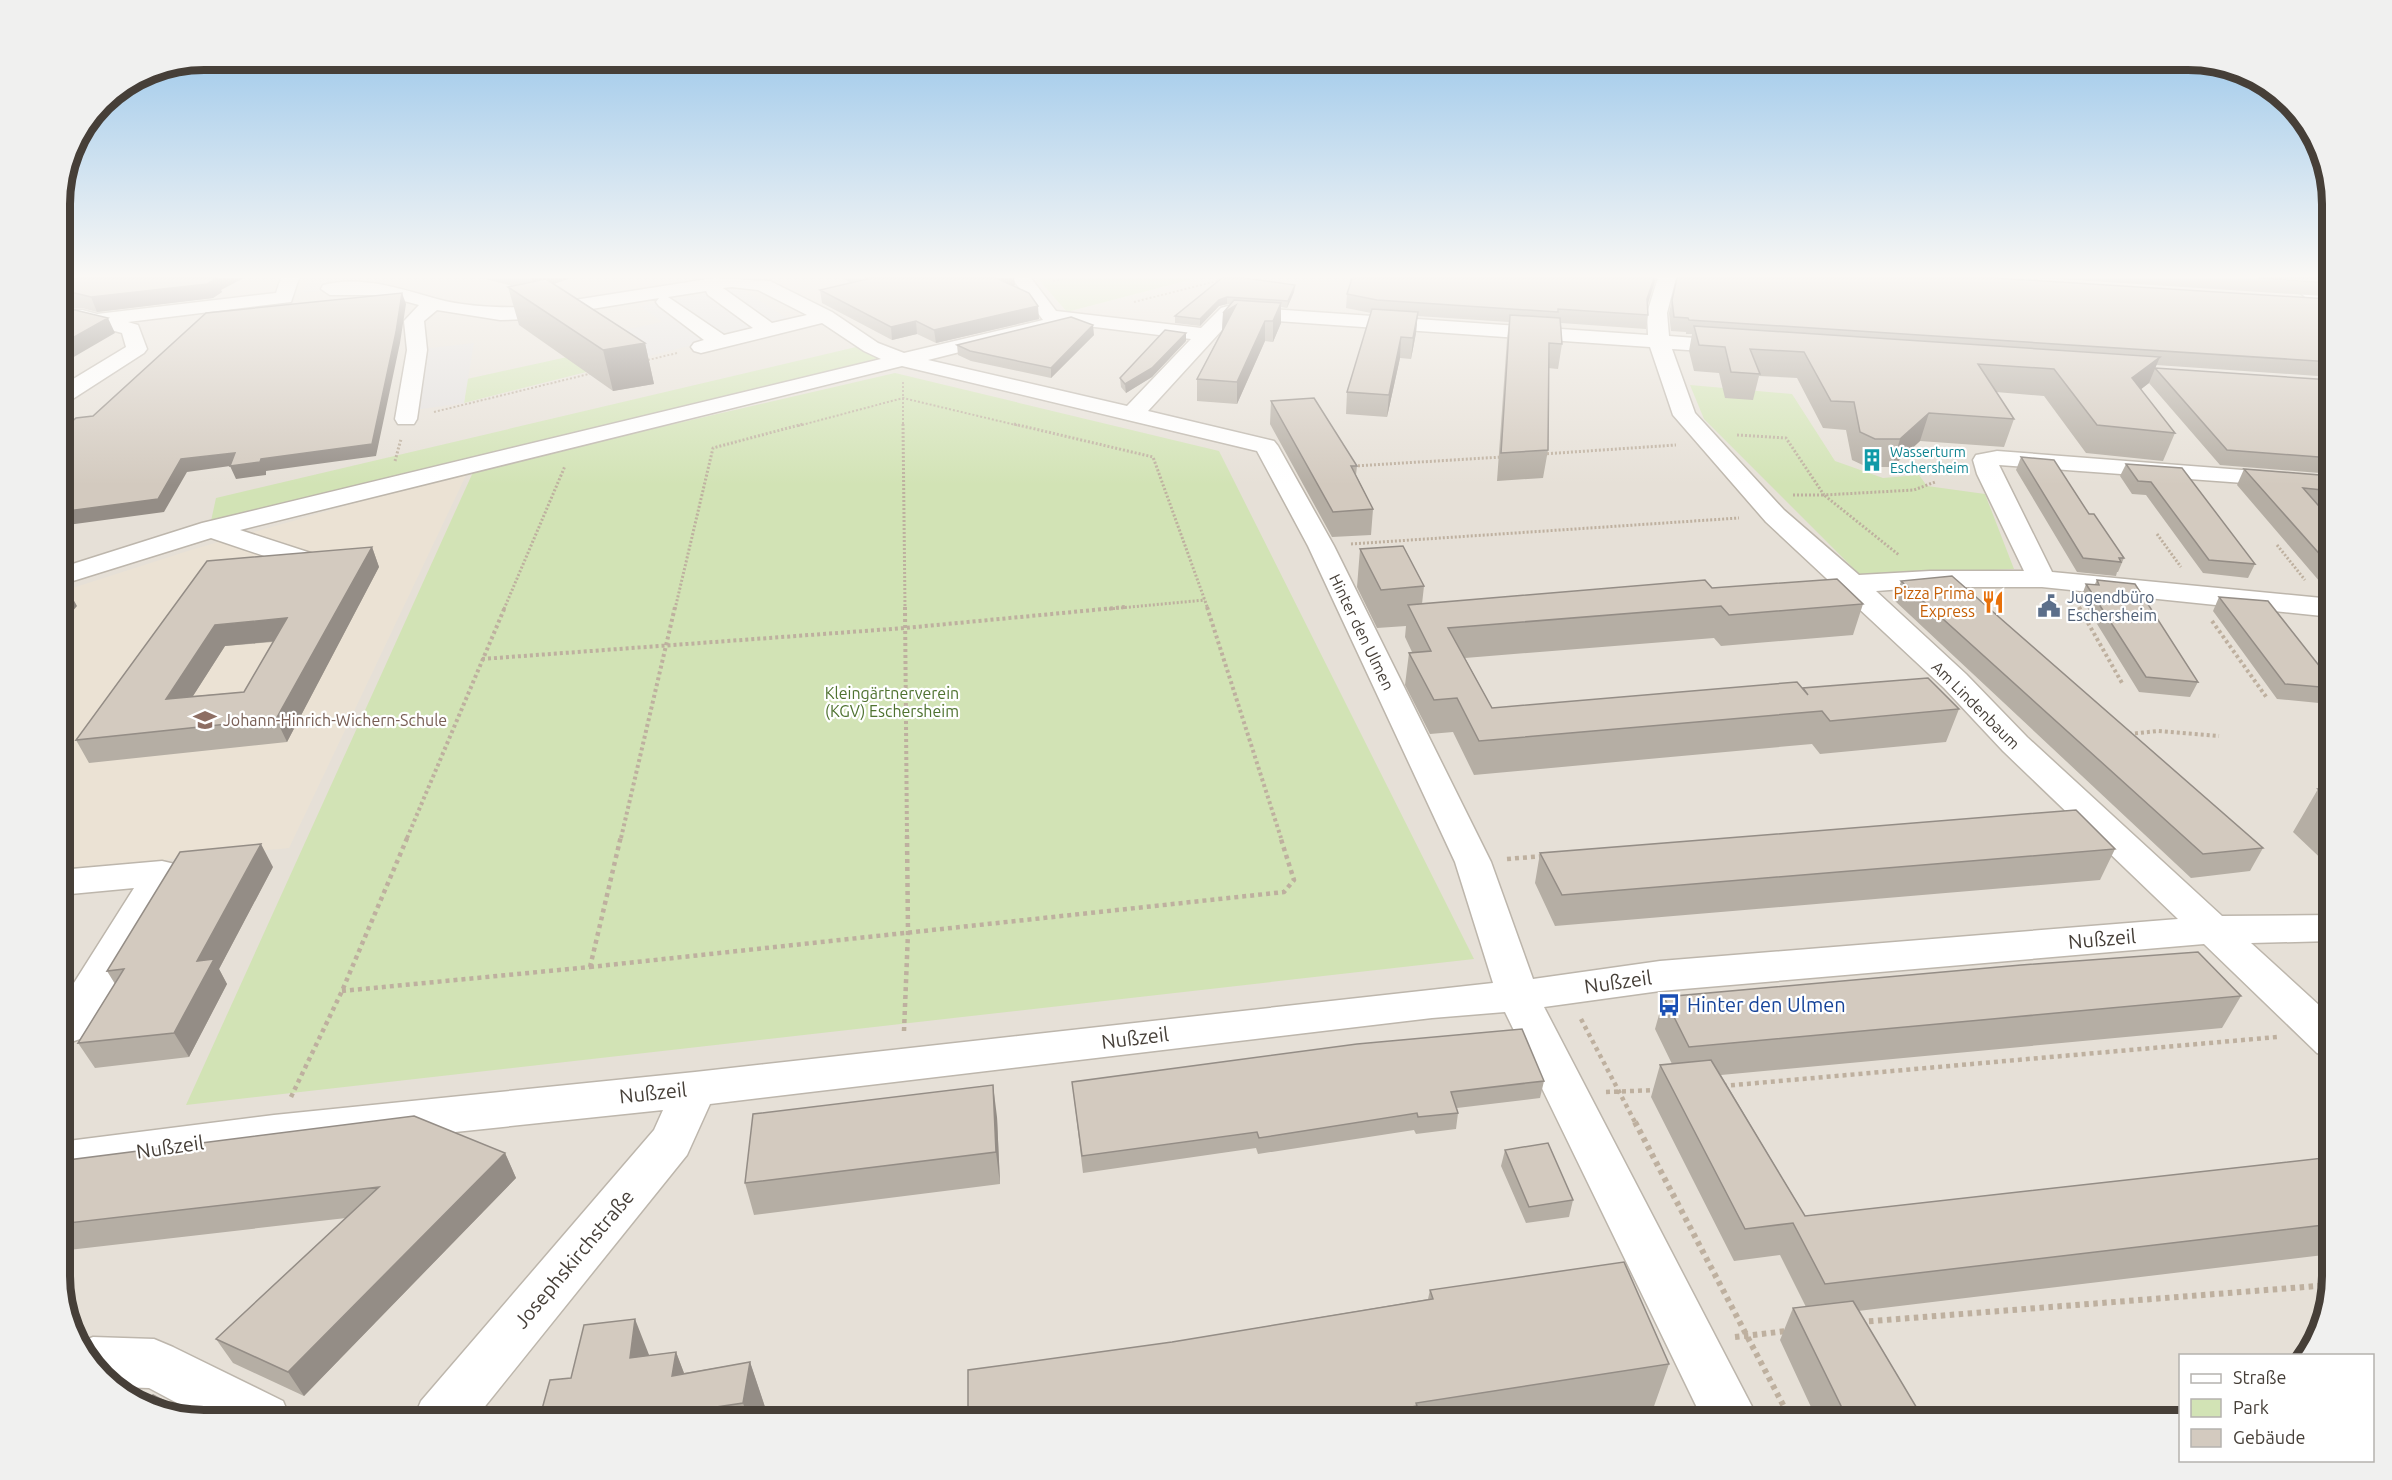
<svg xmlns="http://www.w3.org/2000/svg" width="2392" height="1480" font-family="Ubuntu,sans-serif">
<style>
.residential{fill:#e6e0d7}
.education{fill:#ebe2d4}
.green{fill:#d2e3b5}
.parking{fill:#e2dfdd}
.lines{fill:none;stroke-linecap:round;stroke-linejoin:round}
.minor-casing{stroke:#bdb6ac;stroke-width:3}
.path-far4{stroke:#beb09f;stroke-width:2;stroke-dasharray:2 2;stroke-linecap:butt}
.path-far3{stroke:#beb09f;stroke-width:3;stroke-dasharray:2 2;stroke-linecap:butt}
.path-far2{stroke:#beb09f;stroke-width:4;stroke-dasharray:3 3;stroke-linecap:butt}
.path-far1{stroke:#beb09f;stroke-width:4.5;stroke-dasharray:4 4;stroke-linecap:butt}
.path{stroke:#beb09f;stroke-width:6;stroke-dasharray:4.5 4.5;stroke-linecap:butt}
.minor{fill:#fff;fill-rule:evenodd}
.wall{fill:#b5aea4;fill-rule:evenodd}
.shaded-wall{fill:#948d86}
.building{fill:#d3cabf;stroke:#948d86;stroke-width:1.5;fill-rule:evenodd}
.labels{text-anchor:middle;stroke-width:4.5;stroke-linejoin:round;paint-order:stroke}
.far-culture-label{font-size:14px;fill:#0d838f;stroke:#fff;text-anchor:start}
.food-label{font-size:16px;fill:#c56008;stroke:#fff;text-anchor:end}
.service-label{font-size:16px;fill:#4e5e75;stroke:#fff;text-anchor:start}
.street-label{font-size:16px;fill:#463f38;stroke:#fff}
.park-label{font-size:16px;fill:#4f7230;stroke:#fff}
.education-label{font-size:16px;fill:#785e54;stroke:#fff;text-anchor:start}
.near-street-label{font-size:20px;fill:#463f38;stroke:#fff}
.near-transit-label{font-size:20px;fill:#164399;stroke:#fff;text-anchor:start}
.rim{fill:none;stroke:#463f38;stroke-width:8}
</style>
<rect width="100%" height="100%" fill="#f3efe9"/>
<path class="residential" d="M60 278H1037L1067 312 1197 278H2332V1276L2312 1348 2305 1355 2180 1356V1420H204L132 1400 80 1348 60 1285Z"/>
<path class="education" d="M468 471 289 848 60 870V592L194 549Z"/>
<path class="green" d="M1037 278H1197L1067 312Z
M622 345 638 359 464 403 467 379Z
M856 347 890 361 211 521 216 498Z
M895 373 1219 451 1474 959 186 1105 474 470Z
M1690 385 1792 394 1835 461 1883 478 1919 475 1927 486 1985 494 2014 569 1861 576 1704 419Z"/>
<path class="parking" d="M308 278H358L356 287 303 293Z
M738 287 790 320 638 359 610 333 662 322 640 306Z
M474 343 464 403 400 412 413 350Z"/>
<g class="lines">
<g class="minor-casing">
<path id="minor" d="M281 278H299L291 302 128 322 138 325 147 349 144 353 68 402 60 404V387L126 347 122 333 82 322 60 323V311L82 310 97 314 276 293Z
M714 278 770 281 832 312 878 343 904 353 1043 320 1012 278H1031L1056 311 1201 328 1221 308 1228 306 1648 335 1647 313 1658 278H1676L1667 313 1669 336 1735 341 1742 343 1745 347 1742 351 1735 353 1672 349 1695 413 1784 510 1859 575 1930 571H2024L1977 474 1973 460 1976 455 1997 451 2294 474 2297 479 2294 484 2285 486 1999 465 2052 572 2332 599V617L2042 587H1930L1876 591 1966 674 2027 737 2222 916 2332 915V941L2251 943 2332 1017V1058L2317 1053 2204 944 1660 991 1544 1007 1759 1420H1703L1505 1012 1432 1018 710 1104 687 1155 474 1420H413L421 1401 654 1130 663 1110 274 1151 60 1180V1142L274 1115 695 1072 1493 983 1455 862 1308 546 1257 451 902 366 240 530 320 556 324 562 320 568 310 570 300 568 211 538 60 585V568L202 523 881 359 864 351 822 323 701 353 694 351 691 347 694 343 704 340 659 306 656 302 659 298 530 319 500 320 437 310 424 321 427 350 417 419 414 424H398L395 419 407 350 404 321 419 305 382 295H330L321 289 323 285C363 275 400 289 437 299 467 307 500 308 530 307ZM732 287 758 290 807 315 772 323 723 288ZM706 291 708 295 753 328 724 335 668 297ZM1233 318 1650 347 1673 415 1766 522 1944 688 2003 751 2178 919 1660 961 1533 979 1491 862 1334 546 1278 446 1274 441 1148 411ZM1071 324 1191 339 1127 406 928 360Z
M2283 278H2304L2332 300V316L2325 314Z
M162 861 175 864 181 873 83 1038 68 1043 60 1040V1005L134 888 60 895V870Z
M93 1337 154 1339 173 1347 283 1401 291 1420H209L149 1388 119 1387 80 1348 78 1343Z"/>
</g>
<path class="path-far4" d="M1053 281 1068 278
M1134 302 1229 278
M644 361 677 353
M903 382V426
M434 412 593 373
M798 426 903 398 1020 426"/>
<path class="path-far3" d="M903 424 905 609
M1014 424 1153 457 1208 609
M1737 435 1786 438 1824 495 1914 490 1935 482
M1543 454 1676 445
M395 461 401 439
M1354 466 1502 457
M1793 495H1824L1899 555
M2157 534 2181 567
M1351 544 1739 518
M2277 545 2305 580
M504 609 565 466
M675 609 713 448 803 424
M1109 609 1205 600"/>
<path class="path-far2" d="M905 607 907 838
M1207 607 1281 838
M2079 607 2122 683
M2212 621 2267 698
M482 659 905 628 1125 607
M2129 734 2158 731 2219 736
M407 838 505 607
M621 838 675 607"/>
<path class="path-far1" d="M1507 859 1544 856
M590 967 621 836
M590 967 1284 892 1294 880 1280 836
M342 991 590 967
M1581 1019 1636 1124
M904 1031 908 933 907 836
M1723 1086 2277 1037
M1606 1092 1658 1090
M291 1097 342 991 408 836"/>
<path class="path" d="M1635 1122 1791 1420
M1860 1322 2330 1285
M1735 1337 1787 1331"/>
<use href="#minor" class="minor"/>
</g>
<path class="wall" d="M482 278H571L554 284 645 343 654 384 613 391 519 325 508 287 512 286Z
M842 278H1014L1015 285 1013 286 1039 319 936 343 917 334 892 340 822 303 820 290 851 283Z
M1222 278 1295 285 1294 292 1287 308 1281 307V323L1273 342 1265 341 1237 404 1197 401V379L1222 330 1223 313 1231 304H1227L1219 306 1200 326 1175 323V316Z
M1352 278H1656L1648 304V315L1646 329 1561 323 1562 344 1558 369 1548 368V450L1543 478 1497 481 1507 339 1509 322 1417 316 1416 333 1411 359 1400 358 1387 417 1346 414 1347 392 1371 313 1346 308 1347 294Z
M2044 278H2332V377L2156 365 2149 383 2141 389 2175 433 2163 461 2086 453 2044 396 1996 392 2014 419 2004 447 1920 441 1892 467H1867L1852 460 1846 430 1823 428 1797 378 1759 376 1753 400 1725 398 1719 373 1694 371 1689 351 1692 334H1686V332L1671 331 1669 313 1672 300 2330 298 2323 296Z
M60 286 221 290 222 292 213 298 97 312 82 308 60 309Z
M1094 335 1051 378 971 361 958 355 957 345Z
M1186 341 1152 377 1126 393 1121 387 1120 378Z
M2155 368 2332 380V474L2220 465 2149 383Z
M1271 401 1357 466 1356 475 1373 509 1371 535 1332 537 1270 424Z
M2021 457 2089 514 2124 558 2118 572H2117L2116 576 2077 572 2016 470Z
M2126 464 2182 468 2255 564 2248 578 2203 573 2146 495 2132 494 2120 476Z
M2244 469 2332 476V508L2319 507 2332 521V596L2237 485Z
M372 547 379 567 287 742 89 763 76 740ZM273 642 244 692 193 696 225 646Z
M1360 549 1424 586 1422 604 1712 588 1863 604 1853 635 1721 646 1714 638 1465 658 1492 708 1803 689 1959 709 1946 742 1820 754 1812 744 1474 775 1453 732 1430 734 1405 685 1409 653 1412 652 1405 637 1406 626 1377 628 1357 587Z
M2097 580 2198 682 2190 697 2139 692 2081 598 2086 584H2095Z
M1901 581 2263 848 2250 871 2191 878 1895 601Z
M2219 597 2332 682V698L2329 704 2277 699 2213 611Z
M2318 789H2332V869L2293 832Z
M2115 849 2100 880 1555 926 1535 883 1540 853Z
M273 867 219 969 227 984 189 1057 95 1068 78 1043 115 984 107 971Z
M2241 996 2222 1028 1721 1075 1805 1216 2332 1157V1254L1858 1311 1924 1420H1817L1780 1340 1793 1308 1806 1307 1780 1255 1734 1261 1651 1097 1660 1065 1672 1064 1655 1029 1664 997Z
M1544 1081 1540 1098 1457 1108 1458 1113 1456 1129 1416 1134 1414 1130 1258 1154 1256 1148 1083 1173 1074 1098 1072 1082Z
M997 1117 1000 1184 754 1215 745 1183Z
M1505 1150 1573 1200 1569 1217 1526 1223 1501 1166Z
M505 1153 516 1178 304 1396 233 1363 216 1339 346 1218 60 1251V1161Z
M1430 1290 1669 1364 1653 1409 1583 1420H968L1172 1342 1428 1299Z
M676 1352 684 1373 750 1362 765 1407 763 1420H539L571 1378 649 1355Z"/>
<path class="shaded-wall" d="M217 278H244L221 290 222 292 213 298 97 312 91 297Z
M531 278H571L534 291Z
M995 278H1014L1015 285 996 290Z
M1654 278H1656L1645 312 1647 299Z
M1295 285 1294 292 1287 308 1288 301Z
M402 293 406 304 400 343 376 456 266 471V475L236 479 230 466 187 472 164 512 60 526V512L181 459 235 453 261 459Z
M1227 297V304L1219 306 1200 326V319L1219 300Z
M1281 303V323L1273 342V321Z
M1236 305 1222 333 1223 313Z
M1038 306 1039 319 936 343 934 330Z
M1418 312 1416 333 1411 359 1413 338Z
M108 318 115 333 60 365V345Z
M916 321 917 334 892 340 891 327Z
M1265 321V341L1237 404V382Z
M1093 325 1094 335 1051 378V368Z
M1186 333V341L1152 377 1126 393 1125 384Z
M1401 337 1400 358 1387 417 1389 395Z
M645 343 654 384 613 391 603 350Z
M2160 357 2149 383 2122 404 2132 378Z
M60 372 65 381 60 384Z
M1929 413 1920 441 1892 467 1900 439Z
M372 547 379 567 287 742 276 719Z
M69 592 77 606 60 626V603Z
M287 618 296 639 225 646 177 721 166 699 215 625Z
M261 844 273 867 219 969 227 984 189 1057 174 1033 197 961Z
M993 1085 997 1117 1000 1184 996 1152Z
M505 1153 516 1178 304 1396 288 1372Z
M635 1319 653 1365 630 1358Z
M676 1352 693 1397 672 1376Z
M750 1362 765 1407 763 1420H749L743 1403Z
M710 1408 715 1420H708Z"/>
<path class="building" d="M77 278H217L207 284 91 297 75 293 60 294V286Z
M866 278H996L1029 293 1038 306 934 330 916 321 891 327 820 290 867 279Z
M1222 278H1244L1295 285 1288 301 1227 297 1219 300 1200 319 1175 316Z
M1352 278H1654L1647 299 1648 315 1558 309V312L1377 300 1347 294Z
M1677 278H1996L2329 299 2332 297V362L1689 320 1688 318 1674 317 1672 300Z
M2258 278H2332V284L2329 283Z
M546 279 645 343 603 350 508 287Z
M402 293 396 332 372 444 261 459 260 462 230 466 235 453 181 459 158 499 60 512V432L76 418 93 416 206 313Z
M1234 300 1281 303 1273 321H1265L1237 382 1197 379 1236 305 1223 313Z
M1372 309 1418 312 1413 338 1401 337 1389 395 1347 392Z
M60 310H75L108 318 60 345Z
M1510 315 1560 318 1562 344 1549 343 1548 450 1501 453Z
M1071 317 1093 325 1051 368 970 351 957 345Z
M1694 326 2160 357 2132 378 2175 433 2097 425 2054 369 1978 364 2014 419 1929 413 1900 439H1875L1860 432 1854 402 1831 401 1804 352 1750 349 1760 374 1731 372 1725 347 1699 345Z
M1165 330 1186 333 1152 368 1125 384 1120 378Z
M2155 368 2332 380V458L2227 450Z
M1314 398 1357 466H1351L1373 509 1333 512 1271 401Z
M2021 457 2054 460 2089 514H2094L2124 558H2119L2121 562 2083 558Z
M2126 464 2182 468 2255 564 2209 560 2151 482 2138 481Z
M2244 469 2332 476V491L2303 488 2332 521V568Z
M1403 546 1424 586 1381 590 1360 549Z
M372 547 276 719 76 740 207 561ZM287 618 244 692 166 699 215 625Z
M1952 576 2263 848 2203 854 1901 581Z
M1837 579 1863 604 1729 615 1721 606 1448 628 1492 708 1797 682 1808 695 1803 688 1928 678 1959 709 1830 721 1822 711 1479 741 1457 698 1434 700 1409 653 1431 651 1408 605 1705 580 1712 588Z
M2097 580 2135 584 2198 682 2146 677 2086 584 2099 585Z
M69 592 60 603V593Z
M2219 597 2268 601 2332 682V688L2285 684Z
M2318 789H2332V802Z
M2076 810 2115 849 1562 895 1540 853Z
M261 844 197 961 214 959 174 1033 78 1043 124 969 107 971 180 852Z
M2198 952 2241 996 1689 1047 1664 997 2021 965Z
M1522 1029 1544 1081 1451 1092 1458 1113 1418 1117 1417 1113 1259 1138 1257 1132 1082 1156 1072 1082 1357 1044Z
M1711 1060 1805 1216 2332 1157V1224L1825 1284 1793 1223 1745 1229 1660 1065Z
M993 1085 996 1152 745 1183 753 1114Z
M414 1116 505 1153 288 1372 216 1339 379 1187 60 1224V1161Z
M1548 1143 1573 1200 1529 1207 1505 1150Z
M1624 1262 1669 1364 1416 1403 1417 1406 1342 1420H968V1370L1172 1342 1433 1299 1430 1290Z
M1853 1301 1924 1420H1848L1793 1308Z
M635 1319 630 1358 676 1352 672 1376 750 1362 743 1403 710 1408 708 1420H539L550 1380 571 1378 584 1325Z
M153 1395 196 1418 144 1404Z"/>
<linearGradient id="sky" x2="0" y2="1"><stop stop-color="#8fc1e9"/><stop offset="0.57" stop-color="#faf8f5"/><stop offset="1" stop-color="#faf8f5" stop-opacity="0"/></linearGradient>
<rect width="2392" height="485" fill="url(#sky)"/>
<defs>
<g id="building-bare" transform="scale(1.8)"><path d="M-4-6H4V6H1V3H-1V6H-4ZM-2.5-4.3h1.7v1.8h-1.7ZM.8-4.3h1.7v1.8H.8ZM-2.5-1h1.7V.8h-1.7ZM.8-1h1.7V.8H.8Z" fill="#0f9aa8" stroke="#fff" stroke-width="2.5" paint-order="stroke"/></g>
<g id="restaurant-bare" transform="scale(1.8)"><path d="M-5-6h1v4h1v-4h1v4h1v-4h1v5L-1.5 .5V6h-2V.5L-5-1ZM5-6V6H3V1.5H1.5Q1.5-4 5-6Z" fill="#e8710a" stroke="#fff" stroke-width="2.5" paint-order="stroke"/></g>
<g id="civic-bare" transform="scale(1.8)"><path d="M-.6-6.5H3V-4.5H.6V-3L4-1V1h2V6H-6V1h2V-1L-.6-3ZM-1.2 2.5V6h2.4V2.5Z" fill="#5c6f8a" stroke="#fff" stroke-width="2.5" paint-order="stroke"/></g>
<g id="school-bare" transform="scale(1.8)"><path d="M0-5L7-2L0 1L-7-2ZM-4 1L0 2.5L4 1V4Q0 6-4 4Z" fill="#8d6e63" stroke="#fff" stroke-width="2.5" paint-order="stroke"/></g>
<g id="bus-bare" transform="scale(1.8)"><path d="M-5-6H5V4H4V6H2V4H-2V6H-4V4H-5ZM-3.5-4V0h7V-4ZM-3.5 1.2v1.5H-2V1.2ZM2 1.2v1.5H3.5V1.2Z" fill="#1a4fb4" stroke="#fff" stroke-width="2.5" paint-order="stroke"/></g>
</defs>
<g fill-rule="evenodd">
<use href="#building-bare" x="1872" y="460"/>
<use href="#restaurant-bare" x="1993" y="602"/>
<use href="#civic-bare" x="2049" y="606"/>
<use href="#school-bare" x="205" y="720"/>
<use href="#bus-bare" x="1669" y="1005"/>
</g>
<g class="labels">
<g class="far-culture-label">
<text x="1890" y="457">Wasserturm<tspan x="1890" dy="16">Eschersheim</tspan></text>
</g>
<g class="food-label">
<text x="1975" y="599">Pizza Prima<tspan x="1975" dy="18">Express</tspan></text>
</g>
<g class="service-label">
<text x="2067" y="603">Jugendbüro<tspan x="2067" dy="18">Eschersheim</tspan></text>
</g>
<g class="street-label">
<text transform="translate(1362 632) rotate(64)" y="6">Hinter den Ulmen</text>
<text transform="translate(1976 705) rotate(45)" y="6">Am Lindenbaum</text>
</g>
<g class="park-label">
<text x="892" y="699">Kleingärtnerverein<tspan x="892" dy="18">(KGV) Eschersheim</tspan></text>
</g>
<g class="education-label">
<text x="223" y="726">Johann-Hinrich-Wichern-Schule</text>
</g>
<g class="near-street-label">
<text transform="translate(2102 939) rotate(-5)" y="7">Nußzeil</text>
<text transform="translate(1618 982) rotate(-8)" y="7">Nußzeil</text>
<text transform="translate(1135 1038) rotate(-7)" y="7">Nußzeil</text>
<text transform="translate(653 1093) rotate(-6)" y="7">Nußzeil</text>
<text transform="translate(170 1147) rotate(-8)" y="7">Nußzeil</text>
<text transform="translate(574 1259) rotate(-50)" y="7">Josephskirchstraße</text>
</g>
<g class="near-transit-label">
<text x="1687" y="1012">Hinter den Ulmen</text>
</g>
</g>
<path d="M0 0H2392V1480H0ZM204 70H2188A134 134 0 0 1 2322 204V1276A134 134 0 0 1 2188 1410H204A134 134 0 0 1 70 1276V204A134 134 0 0 1 204 70Z" fill="#f0f0ef" fill-rule="evenodd"/>
<path class="rim" d="M204 70H2188A134 134 0 0 1 2322 204V1276A134 134 0 0 1 2188 1410H204A134 134 0 0 1 70 1276V204A134 134 0 0 1 204 70Z"/>
<rect x="2179" y="1354" width="195" height="108" fill="#ffffff" stroke="#b5b2af" stroke-width="1.5"/>
<rect x="2191" y="1374" width="30" height="9" fill="#ffffff" stroke="#b5b2af" stroke-width="1.5"/>
<text x="2233" y="1384" font-size="18" fill="#463f38">Straße</text>
<rect x="2191" y="1399" width="30" height="18" fill="#d2e3b5" stroke="#b5b2af" stroke-width="1.5"/>
<text x="2233" y="1414" font-size="18" fill="#463f38">Park</text>
<rect x="2191" y="1429" width="30" height="18" fill="#d3cabf" stroke="#b5b2af" stroke-width="1.5"/>
<text x="2233" y="1444" font-size="18" fill="#463f38">Gebäude</text>
</svg>
